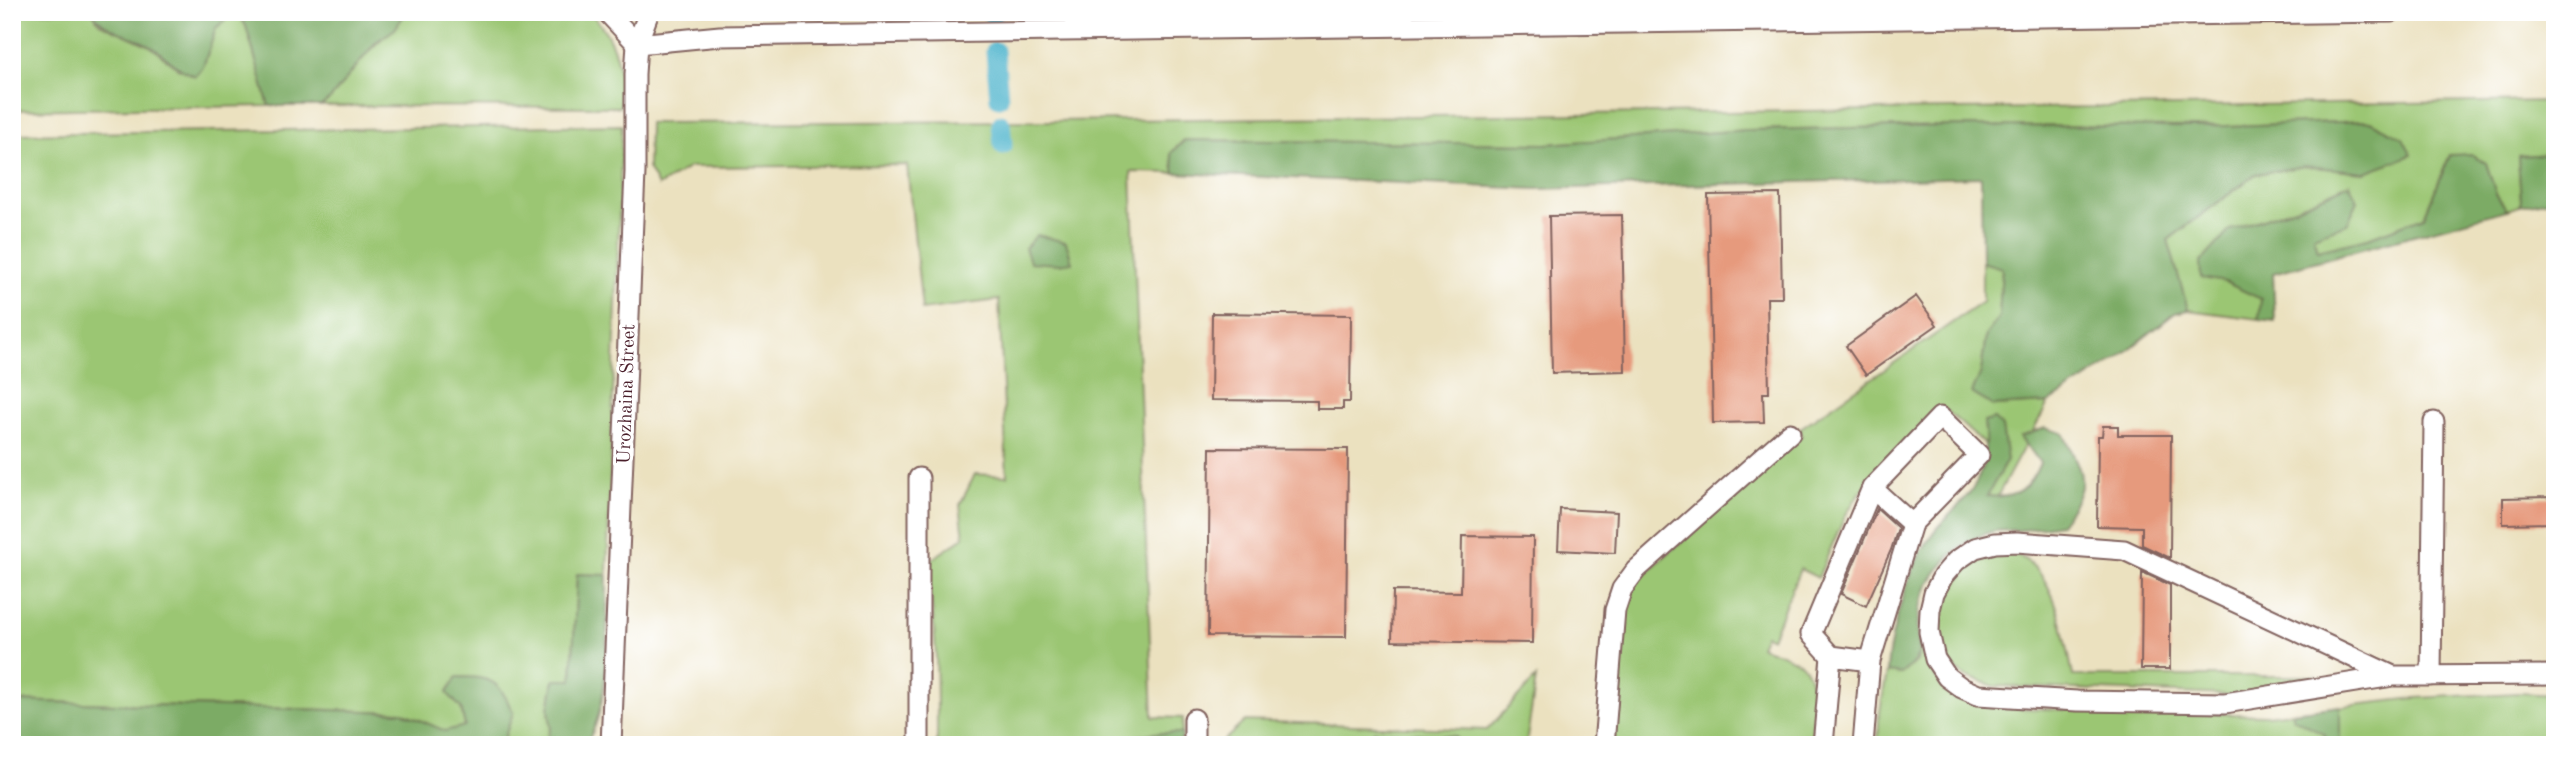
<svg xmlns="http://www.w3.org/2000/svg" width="2567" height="757" font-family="'Old Standard TT',serif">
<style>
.green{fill:#9bc673;stroke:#72724f;stroke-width:2}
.forest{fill:#7cab65;stroke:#636548;stroke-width:2}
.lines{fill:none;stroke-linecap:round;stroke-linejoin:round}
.canal{stroke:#4db4cc;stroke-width:19}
.building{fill:#e69a7d}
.minor-casing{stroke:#82635f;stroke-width:23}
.minor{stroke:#fff;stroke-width:19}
.labels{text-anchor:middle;stroke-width:6;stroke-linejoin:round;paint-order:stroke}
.street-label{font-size:19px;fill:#4a1f2b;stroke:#fff}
</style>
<rect width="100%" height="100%" fill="#fff"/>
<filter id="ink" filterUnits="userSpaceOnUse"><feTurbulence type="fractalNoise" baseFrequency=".0143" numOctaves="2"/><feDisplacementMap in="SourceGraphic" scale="14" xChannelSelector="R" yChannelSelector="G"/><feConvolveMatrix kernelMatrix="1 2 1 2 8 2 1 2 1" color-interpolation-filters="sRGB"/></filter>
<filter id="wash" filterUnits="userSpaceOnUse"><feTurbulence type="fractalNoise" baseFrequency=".00686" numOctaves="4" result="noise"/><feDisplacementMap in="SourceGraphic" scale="28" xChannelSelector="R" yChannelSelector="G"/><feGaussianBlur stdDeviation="1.57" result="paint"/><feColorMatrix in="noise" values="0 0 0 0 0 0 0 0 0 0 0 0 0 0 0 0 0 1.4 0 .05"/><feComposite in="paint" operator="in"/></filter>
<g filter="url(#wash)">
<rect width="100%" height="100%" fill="#ebe1bf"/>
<path class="green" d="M12 12H92L99 23 150 46 179 69 203 67 216 28 231 14H239L246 26 269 106 12 110Z
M406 12H589C615 35 624 74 620 107L321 106C337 94 347 75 360 60 375 43 393 31 406 12Z
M2555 101V154L2518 156 2521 202 2519 206 2507 210 2496 194 2486 163 2450 155 2424 217 2368 238 2318 250 2312 236 2348 184 2298 207 2230 230 2225 282 2262 299 2259 319 2188 310 2168 240 2256 174 2305 166 2365 172 2370 121 2197 127 1954 126 1748 130 1546 144 1184 140 1171 153 1175 173 1131 172 1153 717 1183 718 1181 745H937C937 684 938 624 925 564L964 537 960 505 975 474 1007 476 999 300 922 310 907 165 690 167 658 186 648 168 649 123 1049 121Z
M622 125 607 575 577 574 572 680H554L549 709 551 727 545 745H502L513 712 461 708 465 726 445 732 402 712 12 701V134Z
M1982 262 2002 267 1999 318 1986 335 1981 373 1972 393 1993 406 2048 403 2033 432 2020 437 2025 445 1997 497 1986 496 2007 460 1986 442V446L1945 409C1910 440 1869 472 1846 515 1836 535 1827 557 1818 578L1800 569 1772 638 1765 635 1760 646C1773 652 1791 656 1801 664 1818 677 1813 725 1811 745H1611L1629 588 1802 435 1799 429 1982 302Z
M1988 552C1995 552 2003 551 2010 553 2056 564 2065 637 2073 676H2316V683L2230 695 1994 686 1964 676 1946 661 1936 621 1940 595 1969 559Z
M1920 644C1938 691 1950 702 2001 708L2266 715 2415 698 2519 693 2555 695V745H1878L1879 717 1887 672 1901 674 1917 661Z
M1536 678 1526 745H1219L1245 721 1487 730Z"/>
<path class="forest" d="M92 12H406L395 29 376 42 331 98 321 106H269L246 26 239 15 231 14 216 28 203 67 195 76C174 68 167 56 149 45 129 34 105 31 92 12Z
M2370 121 2403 138 2412 155 2365 172 2305 166 2256 174 2168 240 2188 310 2175 313 2117 359 2048 403 1993 406 1972 393 1981 373 1986 335 1999 318 2002 268 1982 262 1981 177 1536 189 1175 173 1171 153 1185 140 1546 144 1748 130 1954 126 2197 127Z
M2471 154 2486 163 2496 194 2507 210 2273 273 2275 321 2259 319 2261 299 2225 282 2201 278 2200 263 2230 230 2298 207 2349 184 2358 201 2347 224 2313 236 2318 250 2368 238 2424 217 2450 155Z
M2555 154V199L2519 206 2521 201 2518 156Z
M1037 235 1066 242 1072 262 1059 264 1030 262 1025 248Z
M1994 419 2002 427 2007 460 1987 496C2016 499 2029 490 2040 463 2034 453 2026 447 2020 437L2045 428 2063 433C2084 478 2092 482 2060 524 2048 526 2035 529 2023 530 2013 531 2001 529 1991 532 1952 543 1920 583 1918 623 1916 653 1928 652 1901 674L1887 672C1888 641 1906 580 1921 552 1953 497 1993 498 1984 422Z
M577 574 607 575C606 622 613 706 585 745H545L551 727 549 709 554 680H572Z
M457 677C492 677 499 680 513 713L502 745H12V701L402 712 445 731 465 726 461 708 447 693Z
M2340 706V745H2324L2325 734 2293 718V712Z
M1374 731 1455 736 1460 745H1365Z
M1153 733H1182L1181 745H1121V740Z"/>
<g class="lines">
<path class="canal" d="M992 12 993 16
M995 51 999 98
M1001 124 1003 145"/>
</g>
<g id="blocks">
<path class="building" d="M1780 194 1782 298H1767L1769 393H1763L1764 422 1713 423 1708 195Z
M1622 215 1625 371 1552 373 1549 216Z
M1916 296 1937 325 1866 375 1846 346Z
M1212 313 1351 315 1350 402H1343V409H1317V401L1211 400Z
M2103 426H2118V435H2171L2170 558 2142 545V527L2097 526 2098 436H2102Z
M1210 448 1348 449 1346 637 1208 636Z
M2555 497V523L2503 524V498Z
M1560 509 1617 512 1615 553 1558 550Z
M1877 509 1898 528 1891 550 1866 606 1841 594Z
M1462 536 1533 537 1532 643 1392 641 1393 591 1461 592Z
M2142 572 2170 585V669H2141Z"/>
</g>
</g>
<g filter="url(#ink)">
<use href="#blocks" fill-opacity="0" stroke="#82635f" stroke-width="2"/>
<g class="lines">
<g class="minor-casing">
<path id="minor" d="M607 12 637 44
M637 44 720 36 2391 12
M919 478V745
M1872 488 1912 524
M2393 676 2124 550 2017 542 1995 543 1975 548 1956 561 1943 576 1934 593 1930 610 1929 632 1935 659 1947 677 1962 688 1978 695 2077 701 2225 703 2393 676 2555 675
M2431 676 2434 422
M611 745 635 172V74L637 44 649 12
M1194 745V719
M1604 745 1615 610 1622 589 1636 570 1790 433
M1823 745 1831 656
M1863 745 1870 661 1912 524 1979 455 1940 417 1872 488 1811 634 1831 656 1870 661"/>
</g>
<use href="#minor" class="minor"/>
</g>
</g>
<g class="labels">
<g class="street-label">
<text transform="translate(625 394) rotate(-88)" y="7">Urozhaina Street</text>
</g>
</g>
<rect width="2567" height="757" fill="none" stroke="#fff" stroke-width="42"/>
</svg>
